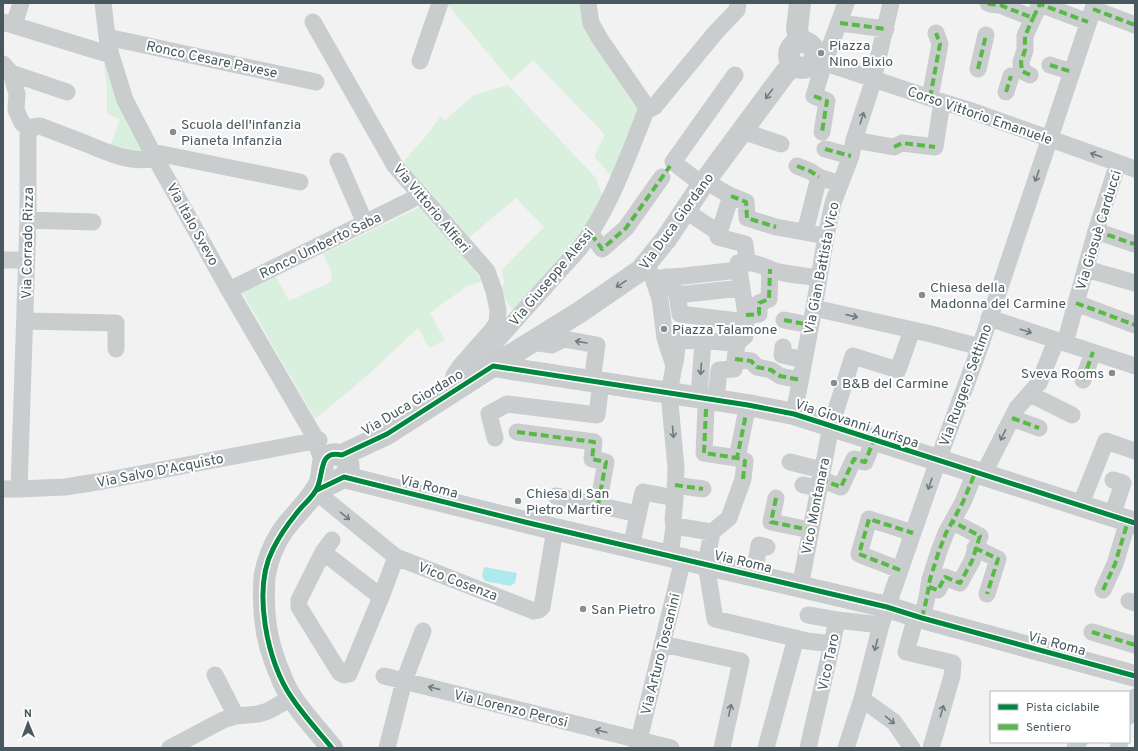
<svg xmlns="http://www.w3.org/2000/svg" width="1138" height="751" font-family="Overpass,sans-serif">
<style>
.green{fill:#d8f0dd}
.water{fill:#adeaed}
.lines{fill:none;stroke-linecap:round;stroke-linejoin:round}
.minor{stroke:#c9cdce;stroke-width:17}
.major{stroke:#c8cccd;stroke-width:22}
.quiet{stroke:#58b947;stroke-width:4;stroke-dasharray:8 4;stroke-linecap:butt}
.cycleway-casing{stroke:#fff;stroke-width:8}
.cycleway{stroke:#00873e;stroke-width:5}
.oneway{stroke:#6f7b80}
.poi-dot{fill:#848e92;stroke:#fff;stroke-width:1.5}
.labels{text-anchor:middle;stroke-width:4;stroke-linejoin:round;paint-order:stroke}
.poi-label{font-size:14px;fill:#49585f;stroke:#fff;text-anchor:start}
.street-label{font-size:14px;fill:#49585f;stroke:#fff}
</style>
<rect width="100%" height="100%" fill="#f2f2f2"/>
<path class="green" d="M448 3H580L638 109 611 176 595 157V154L605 135 533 60 511 81 448 5Z
M104 64 119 105 143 151 141 155 110 147 120 119 107 114V89Z
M508 85 596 178 603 198 588 226 538 286 512 310 501 292 504 282 502 270 544 227 516 198 471 236 466 238 404 167V161L426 136 441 116 444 121 474 95Z
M422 206 483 281 467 286 430 313 445 340 429 348 418 328 368 375 315 419 242 292 276 276 289 301 331 282C334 272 327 263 323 254Z"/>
<path class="water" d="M484 567 517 573 515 583 510 586 485 581 482 576Z"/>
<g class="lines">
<path class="minor" d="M103 3 107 37 111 55 125 100 152 152 229 290 313 434 323 463
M988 3 990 4 1000 5 1033 18 1040 4 1088 22
M1093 9 1135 25
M3 22 111 55
M313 22 395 166 487 271 494 291 498 310 497 323 492 330 462 364 454 375 452 392
M840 23 886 29
M14 25 21 3
M107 37 316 82
M814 59 930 98 969 110 1135 169
M420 61 440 3
M3 64 11 73 17 94 16 110 22 123 31 130
M1050 65 1072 72
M978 69 986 35
M11 73 67 92
M1030 75 1022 71 1021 62 1025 50V36L1033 18
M1006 92 1011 76
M930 98 940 44 936 33
M646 111 654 107 716 32 737 10 738 3
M742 131 781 144
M822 132 827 101 814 96 824 63 846 3
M854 140 894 147 902 143 935 147 942 102
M825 149 851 156
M152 152 300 182
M338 161 365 223
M797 166 810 171 819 177
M705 181 731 196 746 202 747 218 776 227 826 236
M703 185 673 162 735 75
M686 211 719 233 718 237 745 244 747 262
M28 220 93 222
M1096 231 1134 244
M805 232 819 177 840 184
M719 233 731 196
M591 234 602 249 626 228 662 177
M3 260H27
M646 265 653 278 660 299 665 338 674 366 669 393 676 468 675 498 673 520 674 526 670 556
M1086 269 1135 283
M666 277 677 294 680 314 746 322
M658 278 684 276 739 270
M229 290 411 200
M677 294H686L742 288
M1076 303 1135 325
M814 308 931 334 980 347
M746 315 759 314V303L769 299 770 269
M989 318 1135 366
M784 320 810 325
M25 321 116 323V349
M532 342 552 345 564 339 597 345 592 381
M1065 343 1096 231 1118 163
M783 347 782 355 804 360
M735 359 751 361 757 367 771 370 780 376 800 380
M675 363 678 339 737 343
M1083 380 1093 352
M467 381 485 354 579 249C610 209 627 158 646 111L644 103 600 39 591 23 588 3
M1030 394 1072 415
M699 397 703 341
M716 400 719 370 734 369 737 343 745 336 746 315 738 263C758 260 766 270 784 273 795 275 807 276 819 278
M706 409 704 453 737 458
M794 414 814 308 826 236 833 203 851 156 854 140 871 88 891 3
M1012 418 1039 428
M517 432 594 442 592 459 606 462 598 505
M495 438 489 414 507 404 597 415 601 382
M790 462 822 470
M983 475 1017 408 1039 383 1056 341
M820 479 841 487 854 459 865 462 874 440
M675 485 703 489
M803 485 818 488
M3 489H19L65 487 103 481 319 440
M19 489 28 220V134L33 127 40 126C56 132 71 138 87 144 109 153 132 164 156 158
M315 491 396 557 534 611 539 610 542 607 555 529
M556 496 638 514
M776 498 771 522 810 530
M1080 506 1106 441 1135 451
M1112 516 1123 483 1113 480
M674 526 712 532 706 564 715 619 807 641 832 644
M712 532 729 518 743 479 745 461 737 458 746 414
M631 547 643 492 675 498
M975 548 998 559 987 594
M323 552 332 540
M900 570 859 554 869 519 913 533
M754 576 759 545 767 547
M800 587 831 426 853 356 898 370 912 330
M929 587 938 590 945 577 960 583 972 561 980 536 953 522
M1103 590 1115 564 1128 521
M381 597 323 552 299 600V607L340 673 344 675 349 674 381 597 396 557
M1129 601 1135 603
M808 615 837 620
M916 616 906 652 953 663 952 676 931 748
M922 618 927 597 930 579 939 551 946 533 963 502 975 473
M1092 632 1135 645
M662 644 741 661 722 748
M215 675 236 716
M384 676 671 748
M862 699 894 722 912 748
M1129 716 1135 697
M170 748 223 720 236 716 258 714 268 711 291 698
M387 748 404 681 423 631
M637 748 683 559
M766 748 796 638
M808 748 832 644 837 620 881 625
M846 748 862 699 881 625 941 452 980 347 1095 3
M1075 748 1079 742
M1118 748 1120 742"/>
<path class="major" d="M800 42 797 29 800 3
M789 55a13 13 0 1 1 26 0a13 13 0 1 1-26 0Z
M493 366 748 405 794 414 1135 523
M342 455 387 434 493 366 580 312 641 270 666 239 705 181 785 73 794 65
M344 477 529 523 887 607 922 618 1135 676
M317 490 344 477C360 458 329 445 323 463 322 468 322 474 321 478 318 495 292 516 282 532 274 544 268 559 265 574 264 579 264 586 264 592 263 622 268 647 280 674 283 682 287 691 292 698 304 716 319 732 332 748"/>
<path class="quiet" d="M988 3 990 4 1000 5 1033 18 1040 4 1088 22
M1093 9 1135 25
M840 23 886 29
M1050 65 1072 72
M978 69 986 35
M1030 75 1022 71 1021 62 1025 50V36L1033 18
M1006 92 1011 76
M814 96 827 101 822 132
M930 98 940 44 936 33
M894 147 902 143 935 147
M825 149 851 156
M797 166 810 171 819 177
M731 196 746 202 747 218 776 227
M1096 231 1134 244
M591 234 602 249 626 228 670 166
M1076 303 1135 325
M746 315 759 314V303L769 299 770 269
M784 320 810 325
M735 359 751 361 757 367 771 370 780 376 800 380
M1083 380 1093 352
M706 409 704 453 737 458
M1012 418 1039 428
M517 432 594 442 592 459 606 462 598 505
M743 479 745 461 737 458 746 414
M820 479 841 487 854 459 865 462 874 440
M675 485 703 489
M776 498 771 522 810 530
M975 548 998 559 987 594
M900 570 859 554 869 519 913 533
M929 587 938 590 945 577 960 583 972 561 980 536 953 522
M1103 590 1115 564 1128 521
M922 618 927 597 930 579 939 551 946 533 963 502 975 473
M1092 632 1135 645"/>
<g class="cycleway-casing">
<path id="cycleway" d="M317 490 344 477 529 523 887 607 922 618 1135 676
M332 748C319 732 304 716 292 698 267 663 252 589 273 549 279 537 287 525 296 514 302 505 313 498 317 488 324 475 318 449 342 455L387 434 493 366 748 405 794 414 1135 523"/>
</g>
<use href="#cycleway" class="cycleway"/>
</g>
<defs><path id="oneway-shaft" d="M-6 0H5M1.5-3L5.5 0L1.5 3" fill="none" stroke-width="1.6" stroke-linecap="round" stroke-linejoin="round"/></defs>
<g class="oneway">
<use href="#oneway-shaft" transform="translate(769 94) rotate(126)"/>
<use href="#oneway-shaft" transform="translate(862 118) rotate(-72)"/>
<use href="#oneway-shaft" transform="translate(1096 155) rotate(-161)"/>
<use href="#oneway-shaft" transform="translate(1037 176) rotate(109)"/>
<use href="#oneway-shaft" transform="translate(621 284) rotate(146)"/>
<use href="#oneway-shaft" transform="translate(852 316) rotate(13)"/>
<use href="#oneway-shaft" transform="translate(1026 331) rotate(18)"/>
<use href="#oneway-shaft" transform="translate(581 342) rotate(-170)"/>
<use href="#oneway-shaft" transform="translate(701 369) rotate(94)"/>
<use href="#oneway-shaft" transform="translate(673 432) rotate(85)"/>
<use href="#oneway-shaft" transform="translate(1003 435) rotate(116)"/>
<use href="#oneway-shaft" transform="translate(930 484) rotate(109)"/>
<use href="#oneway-shaft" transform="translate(345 516) rotate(39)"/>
<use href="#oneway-shaft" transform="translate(876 645) rotate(105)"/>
<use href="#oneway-shaft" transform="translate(434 688) rotate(-166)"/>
<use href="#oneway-shaft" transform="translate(730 710) rotate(-77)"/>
<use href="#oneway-shaft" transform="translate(942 711) rotate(-74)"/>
<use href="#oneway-shaft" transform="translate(890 720) rotate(40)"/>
<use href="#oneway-shaft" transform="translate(601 731) rotate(-166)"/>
</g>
<g class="poi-dot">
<circle cx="821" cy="53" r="4"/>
<circle cx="173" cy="132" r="4"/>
<circle cx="922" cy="295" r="4"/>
<circle cx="664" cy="329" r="4"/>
<circle cx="1112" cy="373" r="4"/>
<circle cx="834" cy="383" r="4"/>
<circle cx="518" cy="501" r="4"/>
<circle cx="583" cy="609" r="4"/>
</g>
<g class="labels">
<g class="poi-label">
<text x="829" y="50">Piazza<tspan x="829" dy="16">Nino Bixio</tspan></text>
<text x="181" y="129">Scuola dell'infanzia<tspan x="181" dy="16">Pianeta Infanzia</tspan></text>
<text x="930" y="292">Chiesa della<tspan x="930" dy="16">Madonna del Carmine</tspan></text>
<text x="672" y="334">Piazza Talamone</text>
<text x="1104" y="378" text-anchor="end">Sveva Rooms</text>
<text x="842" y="388">B&amp;B del Carmine</text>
<text x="526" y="498">Chiesa di San<tspan x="526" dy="16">Pietro Martire</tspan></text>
<text x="591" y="614">San Pietro</text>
</g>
<g class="street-label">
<text transform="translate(212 59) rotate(12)" y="5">Ronco Cesare Pavese</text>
<text transform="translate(980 115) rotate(19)" y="5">Corso Vittorio Emanuele</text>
<text transform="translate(432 208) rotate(50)" y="5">Via Vittorio Alfieri</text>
<text transform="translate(676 221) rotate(-54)" y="5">Via Duca Giordano</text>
<text transform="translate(193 224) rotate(61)" y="5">Via Italo Svevo</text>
<text transform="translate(1098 230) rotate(-73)" y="5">Via Giosuè Carducci</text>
<text transform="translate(27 243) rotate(-89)" y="5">Via Corrado Rizza</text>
<text transform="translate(320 245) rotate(-26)" y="5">Ronco Umberto Saba</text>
<text transform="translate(821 268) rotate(-79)" y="5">Via Gian Battista Vico</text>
<text transform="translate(551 277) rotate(-50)" y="5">Via Giuseppe Alessi</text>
<text transform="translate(965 385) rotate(-70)" y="5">Via Ruggero Settimo</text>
<text transform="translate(412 402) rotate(-31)" y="5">Via Duca Giordano</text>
<text transform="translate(857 423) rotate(18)" y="5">Via Giovanni Aurispa</text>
<text transform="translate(160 470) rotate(-11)" y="5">Via Salvo D'Acquisto</text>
<text transform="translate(429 486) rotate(14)" y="5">Via Roma</text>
<text transform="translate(815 506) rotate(-79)" y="5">Vico Montanara</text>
<text transform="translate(743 561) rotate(13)" y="5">Via Roma</text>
<text transform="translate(458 581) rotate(21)" y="5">Vico Cosenza</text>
<text transform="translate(1057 643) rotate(15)" y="5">Via Roma</text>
<text transform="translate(660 654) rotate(-76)" y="5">Via Arturo Toscanini</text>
<text transform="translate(828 662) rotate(-78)" y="5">Vico Taro</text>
<text transform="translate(511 708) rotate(14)" y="5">Via Lorenzo Perosi</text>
</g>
</g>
<rect width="1138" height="751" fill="none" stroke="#49585f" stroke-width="8"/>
<rect x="990" y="691" width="140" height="52" fill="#ffffff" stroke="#b6bcbf"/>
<rect x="998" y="704" width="20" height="6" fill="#00873e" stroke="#b6bcbf"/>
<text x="1026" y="711" font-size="12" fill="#49585f">Pista ciclabile</text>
<rect x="998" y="724" width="20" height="6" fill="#58b947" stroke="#b6bcbf"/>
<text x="1026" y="731" font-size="12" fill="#49585f">Sentiero</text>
<g transform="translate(28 723) rotate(359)" stroke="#ffffff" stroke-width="3" paint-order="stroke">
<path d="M0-3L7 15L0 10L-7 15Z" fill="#49585f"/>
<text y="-6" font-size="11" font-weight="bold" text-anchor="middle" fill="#49585f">N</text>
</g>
</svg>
